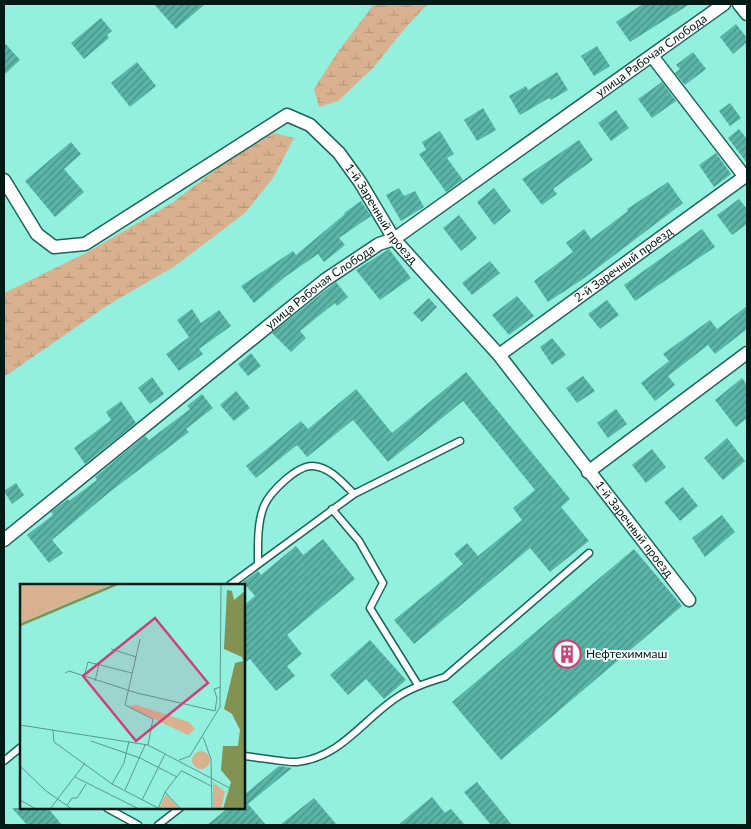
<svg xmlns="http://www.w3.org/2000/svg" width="751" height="829" font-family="Lato,sans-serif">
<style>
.wetland{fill:url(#wetland-marsh)}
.building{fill:url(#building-hatch)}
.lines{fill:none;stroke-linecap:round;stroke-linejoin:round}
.lane-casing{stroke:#1a655a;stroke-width:9}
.street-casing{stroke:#1a655a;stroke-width:15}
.lane{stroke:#fff;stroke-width:6}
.street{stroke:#fff;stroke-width:12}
.labels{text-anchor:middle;stroke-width:4;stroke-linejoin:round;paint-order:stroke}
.street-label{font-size:12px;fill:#001a16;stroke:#f5fefc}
.poi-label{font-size:12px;fill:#001a16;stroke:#f5fefc;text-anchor:start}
.inset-river{fill:none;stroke:#819252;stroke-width:2.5}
.inset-road{fill:none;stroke:#589a8e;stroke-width:1}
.view{fill:#cd4276;fill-opacity:0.15;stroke:#cd4276;stroke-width:2.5}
.inset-edge{fill:none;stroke:#001a16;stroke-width:2.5}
</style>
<defs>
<pattern id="wetland-marsh" width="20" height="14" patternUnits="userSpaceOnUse" patternTransform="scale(1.25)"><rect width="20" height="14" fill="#dab18e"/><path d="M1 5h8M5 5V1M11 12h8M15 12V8" fill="none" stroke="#b9987a"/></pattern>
<pattern id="building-hatch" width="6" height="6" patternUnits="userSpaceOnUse" patternTransform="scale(1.25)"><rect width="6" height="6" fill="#59b5a6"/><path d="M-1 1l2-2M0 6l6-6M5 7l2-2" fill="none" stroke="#479286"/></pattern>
</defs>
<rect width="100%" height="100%" fill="#93efde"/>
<path class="wetland" d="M374 4H428L406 27 374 67 338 101 319 107 314 89 337 53Z
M274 133 294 138 273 178 245 213 175 266 108 305 4 377V293L86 253 172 203 227 161Z"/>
<path class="building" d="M154 4H205L176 29Z
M643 4H690L630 42 616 22Z
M101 18 112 31 107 35 109 38 84 59 71 43Z
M736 24 747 38V42L733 54 720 37Z
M4 42 20 60 4 75Z
M597 46 610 66 594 76 581 56Z
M693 52 706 69 685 85 675 73 680 69 676 65Z
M137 62 156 86 130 107 111 83Z
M557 72 568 90 551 100 549 98 520 115 509 96 526 86 528 90Z
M662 82 676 101 652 118 638 99Z
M730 103 741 118 730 126 719 111Z
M483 108 496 130 477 141 464 120Z
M616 110 629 128 611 141 598 123Z
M739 129 747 139V163L728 138Z
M440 131 454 154 447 158 463 180 446 192 419 154 426 150 422 142Z
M579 140 593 160 553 189 557 194 542 205 522 179Z
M71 142 81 154 64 169 84 192 55 217 25 181Z
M716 153 731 174 714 187 699 165Z
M668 182 683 203 583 279 548 302 534 281 573 252 566 243 584 229 591 239 628 211 627 209Z
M399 188 404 196 415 191 424 207 401 221 386 195Z
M494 188 511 211 494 225 477 202Z
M739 199 747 209V224L732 235 717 215Z
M361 201 371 216 339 238 345 245 324 262 318 254 285 277 254 303 241 286 293 251 296 255 345 214 344 213Z
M459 215 477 238 461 251 443 228Z
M702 229 715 247 635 301 624 285Z
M389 249 411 278 380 300 356 270Z
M490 261 500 273 472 295 462 283Z
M336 282 348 297 337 306 335 303 300 331 306 338 291 352 272 333Z
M517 296 534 316 509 335 492 315Z
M429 298 437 307 422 322 413 313Z
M607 300 619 315 600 329 588 314Z
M747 306V329L715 354 708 345 668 376 675 385 655 401 641 383 669 361 663 354 710 320 717 329Z
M192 309 201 323 219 310 231 326 199 349 203 354 179 371 166 354 189 337 177 320Z
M552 338 566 355 552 365 540 347Z
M251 353 261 366 248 376 238 364Z
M466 372 570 499 561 507 589 541 550 572 530 548 414 644 394 620 463 564 454 554 467 543 478 556 522 520 513 508 535 490 463 401 388 462 353 420 307 457 297 445 256 478 246 466 301 421 308 429 356 389 392 433Z
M583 376 595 391 577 403 566 388Z
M152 377 164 394 150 404 138 388Z
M742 378 747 385V418L736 427 715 400Z
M236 391 250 408 234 421 220 405Z
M202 394 213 408 186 429 189 432 111 491 52 540 63 553 49 563 27 535 53 515 51 512 68 499 69 501 97 480 95 477 145 436 149 440 190 409 187 406Z
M121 401 136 423 85 464 74 448 111 420 106 412Z
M616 409 627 424 608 438 597 423Z
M727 438 745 461 723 480 704 458Z
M652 449 666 467 646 483 632 465Z
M16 483 24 495 12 504 4 491Z
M683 487 698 506 680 521 664 502Z
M722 515 735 532 705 557 692 538Z
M323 539 355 579 287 635 302 654 287 666 295 676 276 691 250 659 244 663V605L255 596 243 582 258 571 261 575 296 546 303 555Z
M634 549 682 606 501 760 452 702Z
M370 640 406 680 384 699 366 679 348 695 330 675Z
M279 766 292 768 248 804 266 825H207L228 808H244V795Z
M477 782 512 825H491L464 792Z
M432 797 445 813 451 809 465 825H398Z
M314 798 337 825H280Z
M12 808H48L62 825H27Z"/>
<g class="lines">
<g class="lane-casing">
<path id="lane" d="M332 509 359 541 383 583 370 608 418 685
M258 564C258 546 257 523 264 506 270 492 297 465 313 466 330 467 343 483 354 494
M230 585 354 494 460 441
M244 756C257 757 287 763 297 762 342 757 364 718 399 696 413 687 429 682 445 677L589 553
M4 761 21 747
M107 808 138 825
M158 825 180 808"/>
</g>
<g class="street-casing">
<g id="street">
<path d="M739 4 747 14"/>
<path d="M652 56 745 177"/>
<path id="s1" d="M4 180 37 234 54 247 85 244 287 115 310 125 339 153 360 182 394 239 499 355 689 600"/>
<path id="s2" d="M499 355 747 175"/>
<path d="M588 472 747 353"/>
<path id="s3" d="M4 540 325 280 379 244 394 239 724 4"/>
</g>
</g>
<use href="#lane" class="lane"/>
<use href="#street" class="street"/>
</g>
<defs>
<g id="building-ring" transform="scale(1.4375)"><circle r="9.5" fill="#f5fefc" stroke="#cd4276" stroke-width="1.5"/><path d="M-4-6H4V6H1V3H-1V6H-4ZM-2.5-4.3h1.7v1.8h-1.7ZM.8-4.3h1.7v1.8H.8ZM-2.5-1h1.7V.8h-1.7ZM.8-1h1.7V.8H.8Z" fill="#cd4276"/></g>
</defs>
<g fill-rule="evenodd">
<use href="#building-ring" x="567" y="654"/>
</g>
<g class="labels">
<g class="street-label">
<text dy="4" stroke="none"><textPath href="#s3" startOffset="810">улица Рабочая Слобода</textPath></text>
<text dy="4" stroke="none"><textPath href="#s1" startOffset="495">1-й Заречный проезд</textPath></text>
<text dy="4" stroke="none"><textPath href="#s2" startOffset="154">2-й Заречный проезд</textPath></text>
<text dy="4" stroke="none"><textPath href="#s3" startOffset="405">улица Рабочая Слобода</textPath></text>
<text dy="4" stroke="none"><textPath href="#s1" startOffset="900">1-й Заречный проезд</textPath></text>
</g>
<g class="poi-label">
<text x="586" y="658">Нефтехиммаш</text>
</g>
</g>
<g transform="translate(20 584)">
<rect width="225" height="225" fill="#93efde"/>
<path d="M0 0H92L0 39ZM172 176a9 9 0 1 1 18 0a9 9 0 1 1-18 0ZM193 198 205 208 201 225H193Z" fill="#dab18e"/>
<path d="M117 121 169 138 175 145 168 151 107 122Z" fill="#dab18e"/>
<path d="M146 210 158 223V225H139Z" fill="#dab18e"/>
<path d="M207 6 212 7 214 16 225 7V225H203L211 198 201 186 203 162H218L220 146 212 130 204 125 215 79 223 77 222 73 204 65Z" fill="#819252"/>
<path class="inset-river" d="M0 41 97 0"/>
<path class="inset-road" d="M120 55 105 121 133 135 128 161M91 65 116 73M45 89 49 87 117 109 195 127 197 114 194 105 201 103M64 93 68 78 112 89M75 97 79 80M0 141 128 161 225 212M33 146 34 158 92 200 138 224M183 153 191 175 192 225M71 157 120 174 157 193M159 176 170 172 200 123 201 0M0 182 26 207 52 225M162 187 191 202M55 193 119 225M92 200 104 179 109 157M105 206 125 161M145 208 161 225M0 216 16 225M122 216 145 170M47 221 52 214H57L66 200M30 225 65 179M138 225 145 208 162 186"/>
<path class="view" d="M135 34 188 99 116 157 63 92Z"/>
<rect width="225" height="225" class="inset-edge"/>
</g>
<rect width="751" height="829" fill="none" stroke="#001a16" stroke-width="10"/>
</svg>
